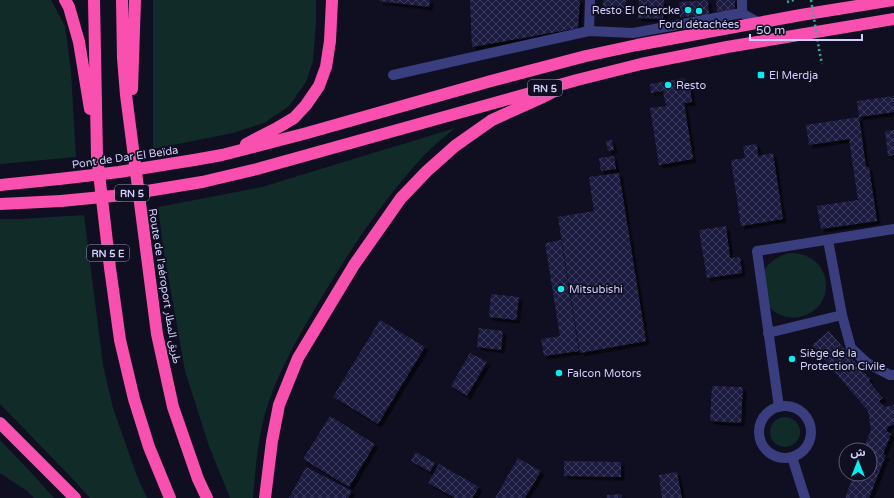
<svg xmlns="http://www.w3.org/2000/svg" width="894" height="498" font-family="'Varela Round','Noto Sans Arabic',sans-serif">
<style>
.green{fill:#112b28}
.building{fill:url(#building-cross-hatch);filter:url(#shadow)}
.lines{fill:none;stroke-linecap:round;stroke-linejoin:round}
.path{stroke:#32af9d;stroke-width:2.5;stroke-dasharray:2 3;stroke-linecap:butt}
.minor{stroke:#3a3d7e;stroke-width:10}
.highway{stroke:#f94fae;stroke-width:12}
.path-bridge{stroke:#32af9d;stroke-width:2.5;stroke-dasharray:2 3;stroke-linecap:butt}
.highway-bridge{stroke:#f94fae;stroke-width:12}
.poi-dot{fill:#08ecf1;stroke:#100e21;stroke-width:1.5}
.labels{text-anchor:middle;stroke-width:3.5;stroke-linejoin:round;paint-order:stroke}
.shield{fill:#100e21;stroke:#9795bb;stroke-width:1}
.shield-label{font-size:10px;font-weight:bold;fill:#d1cffd}
.poi-label{font-size:11px;fill:#d1cffd;stroke:#100e21;text-anchor:start}
.street-label{font-size:11px;fill:#d1cffd;stroke:#100e21}
</style>
<defs>
<pattern id="building-cross-hatch" width="8" height="8" patternUnits="userSpaceOnUse"><rect width="8" height="8" fill="#1f1b41"/><path d="M0 0l8 8M0 8l8-8" fill="none" stroke="#3e3b5d"/></pattern>
<filter id="shadow"><feDropShadow dx="3.5" dy="3.5" stdDeviation="0" flood-color="#0009"/></filter>
</defs>
<rect width="100%" height="100%" fill="#100e21"/>
<path class="green" d="M0 0H51L65 26 71 71 76 157 0 164Z
M153 0H316V22L313 61 306 82 289 106 264 123 233 133 153 149Z
M455 128C442 139 428 150 417 163 378 207 346 256 316 307 294 344 272 383 262 426 257 449 255 474 253 498H230L209 446 185 371 163 247 158 207 262 187 376 152 410 142Z
M84 215 103 365 113 408 137 476 147 498H90L67 473 0 404V219H21Z
M789 253C835 252 838 310 799 317 789 319 775 315 769 306 767 302 767 293 766 288 765 284 763 277 764 273 766 262 780 256 789 253Z
M770 432a15 15 0 1 1 30 0a15 15 0 1 1-30 0Z
M0 440 27 468 54 498H34L27 491 0 473Z"/>
<path class="building" d="M379 0H430L429 7 379 1Z
M470 0H580L578 28 472 47Z
M603 0H626V8H603Z
M639 0H664L663 19 638 18Z
M708 0 709 15 680 17 679 2Z
M716 0H735V11L717 12Z
M685 78 686 87H690L692 102 684 103 693 159 659 165 650 108 666 106 663 91 651 93 650 84Z
M894 96V112L859 117 857 101Z
M859 117 866 167H869L877 221 821 229 817 206 858 200 849 139 809 145 806 125Z
M894 130V155L888 156 885 131Z
M612 140 614 150 608 151 606 141Z
M757 144 758 156 773 153 783 219 741 226 731 160 745 158 743 146Z
M614 156 616 169 601 171 599 158Z
M619 173 646 341 580 353 558 217 594 211 589 177Z
M726 226 730 258 740 257 742 273 707 278 699 230Z
M561 240 579 351 544 356 541 339 560 336 545 243Z
M491 294 519 297 516 320 489 317Z
M380 320 425 347 378 424 333 397Z
M479 328 503 331 501 350 477 347Z
M829 331 870 379 869 381 883 398 879 401 885 407 894 405V425L889 426 886 431 891 434 883 454 886 455 869 498H845L854 474H870V450H863L871 430 868 411 812 345Z
M470 353 487 362 467 396 451 386Z
M712 386 743 387 741 423 710 421Z
M330 416 375 444 349 487 303 459Z
M416 452 435 463 430 472 411 461Z
M518 458 541 471 525 498H495Z
M564 461 621 462V477L564 476Z
M439 464 479 487 472 498H455L428 483Z
M306 467 352 491 348 498H289Z
M677 472 682 498H662L659 475Z
M622 494V498H607V495Z"/>
<g class="lines">
<path class="path" d="M787 2 794 0
M819 49 822 64"/>
<path class="minor" d="M742 13V0
M589 31 590 0
M393 75 589 31 633 33 742 13 759 23
M828 240 842 315 851 348 867 363 890 375H894
M768 333 842 315
M759 432a26 26 0 1 1 52 0a26 26 0 1 1-52 0Z
M779 407 757 251 894 229
M792 457 805 498"/>
<path class="highway" d="M65 0 69 7 79 42 90 109
M94 0 97 156 110 268 120 340 134 399 149 447 170 498
M122 0 123 58 126 95 157 334 173 407 198 479 207 498
M132 89 135 0
M246 144 277 128 294 118 306 105 319 86 326 67 330 41 332 0
M194 160 222 155 307 133 491 81 586 56 637 45 801 15 894 0
M202 182 257 169 577 80 641 64 727 47 894 19
M0 185 59 179
M0 204 61 201
M0 423 75 498
M265 498 272 441 279 405 298 358 354 265 401 198 427 171 455 146 492 120 543 97 555 91"/>
<path class="path-bridge" d="M811 0 819 49"/>
<path class="highway-bridge" d="M59 179 119 172 194 160
M61 201 123 195 202 182"/>
</g>
<g class="poi-dot">
<circle cx="688" cy="10" r="4"/>
<circle cx="699" cy="11" r="4"/>
<rect x="757" y="71" width="8" height="8" rx="2"/>
<circle cx="668" cy="85" r="4"/>
<circle cx="561" cy="289" r="4"/>
<circle cx="792" cy="359" r="4"/>
<circle cx="559" cy="373" r="4"/>
</g>
<g class="labels">
<g class="shield">
<rect x="528" y="80" width="34" height="16" rx="3"/>
<rect x="115" y="185" width="34" height="16" rx="3"/>
<rect x="87" y="245" width="42" height="16" rx="3"/>
</g>
<g class="shield-label">
<text x="545" y="92">RN 5</text>
<text x="132" y="197">RN 5</text>
<text x="108" y="257">RN 5 E</text>
</g>
<g class="poi-label">
<text x="680" y="14" text-anchor="end">Resto El Chercke</text>
<text x="699" y="28" text-anchor="middle">Ford détachées</text>
<text x="769" y="79">El Merdja</text>
<text x="676" y="89">Resto</text>
<text x="569" y="293">Mitsubishi</text>
<text x="800" y="357">Siège de la<tspan x="800" dy="13">Protection Civile</tspan></text>
<text x="567" y="377">Falcon Motors</text>
</g>
<g class="street-label">
<text transform="translate(125 157) rotate(-8)" y="4">Pont de Dar El Beïda</text>
<text transform="translate(165 286) rotate(81)" y="4">Route de l'aéroport طريق المطار</text>
</g>
</g>
<g transform="translate(858 462)"><circle r="19" fill="#100e21" stroke="#5d5b79"/>
<path d="M0-3L7 15L0 10L-7 15Z" fill="#08ecf1"/>
<text y="-6" font-size="11" font-weight="bold" text-anchor="middle" fill="#d1cffd">ش</text>
</g>
<path d="M750 34v6h112v-6" fill="none" stroke="#d1cffd" stroke-width="2"/>
<text x="756" y="34" font-size="12" fill="#d1cffd" stroke="#100e21" stroke-width="3" paint-order="stroke">50 m</text>
</svg>
